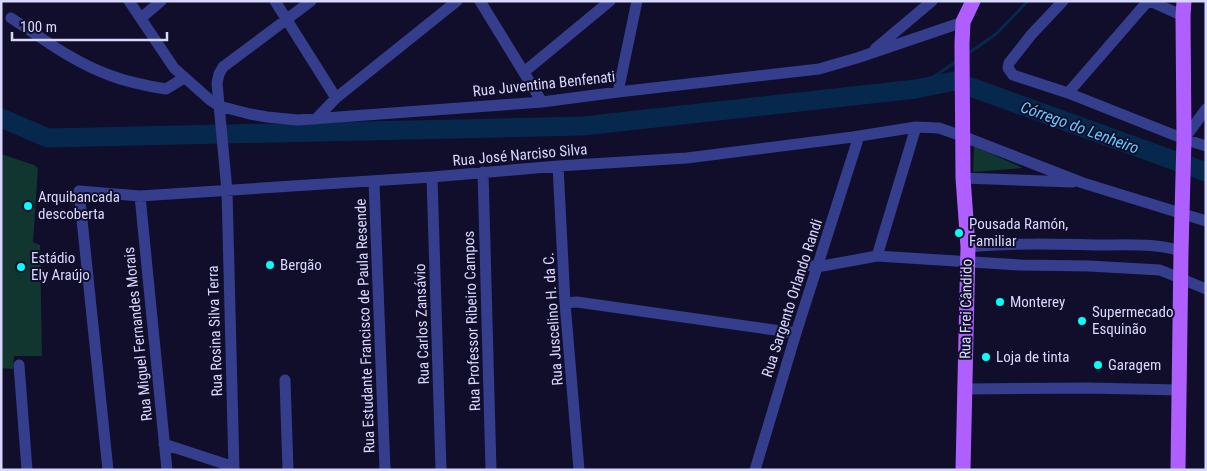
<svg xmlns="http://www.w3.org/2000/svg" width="1207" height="471" font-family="'Roboto Condensed',sans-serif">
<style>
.green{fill:#11352f}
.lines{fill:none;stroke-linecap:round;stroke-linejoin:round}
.stream{stroke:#06284c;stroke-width:3}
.river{stroke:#06284c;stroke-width:19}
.minor{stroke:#353d8d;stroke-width:11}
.major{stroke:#af5fff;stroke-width:15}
.poi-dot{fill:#04fff9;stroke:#100e2a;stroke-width:2}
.labels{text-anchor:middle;stroke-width:4;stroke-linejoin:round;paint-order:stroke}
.street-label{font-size:15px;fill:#d8d8ff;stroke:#100e2a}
.poi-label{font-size:15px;fill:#d8d8ff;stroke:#100e2a;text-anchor:start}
.water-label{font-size:16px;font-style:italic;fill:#66cbff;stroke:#100e2a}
</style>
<rect width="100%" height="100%" fill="#100e2a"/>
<path class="green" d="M974 146 1023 168 973 172Z
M1 154 34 165 38 168 33 242 40 245 42 356H14L13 369 1 368Z"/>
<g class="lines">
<path class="stream" d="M966 55 996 34 1028 1
M916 89 957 61"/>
<path class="river" d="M1 118 48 138 583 126 916 89 954 81 1206 172"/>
<path class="minor" d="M129 1 174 68 210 100 219 106 250 114 267 117 298 120 542 102 618 92 819 69 857 58 963 22
M275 1 336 98
M480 1 542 102
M1063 1 1031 35 1009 63 1008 68 1013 75 1068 93 1184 139 1206 146
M1150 1 1183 16
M11 18C42 38 73 62 109 75 127 82 147 86 166 89L184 78
M141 18 161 1
M875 49 932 1
M524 72 610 1
M618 92 637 1
M1068 93 1148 1
M316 119 336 98 457 1
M1184 139 1206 109
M558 166 565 303 579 470
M483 172 491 470
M432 177 441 470
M963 178 1073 182
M374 182 385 470
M140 196 167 470
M968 247C1011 243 1054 244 1097 245 1125 245 1154 243 1181 251
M877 256 916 127
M811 266 817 267 877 256 1020 265 1089 266 1160 270 1206 289
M565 303 577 302 796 333
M19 365 27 470
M285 380 288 470
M965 389 1088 388 1180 390
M164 444 234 467
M108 470 79 191 140 196 432 177 558 166 687 158 853 137 916 127 939 128 962 136 1083 183 1206 221
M234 470 227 191 217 83 219 74 223 67 311 1
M755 470 796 333 859 136"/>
<path class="major" d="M963 470 968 247 963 178 962 44 963 22 973 1
M1178 470 1181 251 1184 139 1183 16 1184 1"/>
</g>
<g class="poi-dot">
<circle cx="28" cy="206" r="5"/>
<circle cx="959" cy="233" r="5"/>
<circle cx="270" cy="265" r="5"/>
<circle cx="21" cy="267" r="5"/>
<circle cx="1000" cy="302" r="5"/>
<circle cx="1082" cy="321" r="5"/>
<circle cx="986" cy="357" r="5"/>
<circle cx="1098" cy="365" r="5"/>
</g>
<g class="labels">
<g class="street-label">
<text transform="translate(544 84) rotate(-6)" y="5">Rua Juventina Benfenati</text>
<text transform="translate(520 155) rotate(-5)" y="5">Rua José Narciso Silva</text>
<text transform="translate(792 298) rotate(-72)" y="5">Rua Sargento Orlando Randi</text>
<text transform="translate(966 309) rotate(-89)" y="5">Rua Frei Cândido</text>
<text transform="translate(553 319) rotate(-94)" y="5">Rua Juscelino H. da C.</text>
<text transform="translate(472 321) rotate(-92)" y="5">Rua Professor Ribeiro Campos</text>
<text transform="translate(422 324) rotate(-92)" y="5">Rua Carlos Zansávio</text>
<text transform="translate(365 326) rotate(-92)" y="5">Rua Estudante Francisco de Paula Resende</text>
<text transform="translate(215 331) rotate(-92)" y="5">Rua Rosina Silva Terra</text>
<text transform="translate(138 334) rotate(-96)" y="5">Rua Miguel Fernandes Morais</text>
</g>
<g class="poi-label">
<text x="38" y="202">Arquibancada<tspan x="38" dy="17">descoberta</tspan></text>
<text x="969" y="229">Pousada Ramón,<tspan x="969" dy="17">Familiar</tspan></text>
<text x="31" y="263">Estádio<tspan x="31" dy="17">Ely Araújo</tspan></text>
<text x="280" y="270">Bergão</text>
<text x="1010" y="307">Monterey</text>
<text x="1092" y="317">Supermecado<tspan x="1092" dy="17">Esquinão</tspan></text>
<text x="996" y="362">Loja de tinta</text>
<text x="1108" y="370">Garagem</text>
</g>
<g class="water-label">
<text transform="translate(1080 127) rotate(20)" y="6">Córrego do Lenheiro</text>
</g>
</g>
<rect width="1207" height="471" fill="none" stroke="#d8d8ff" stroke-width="5"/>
<path d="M12 32v8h155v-8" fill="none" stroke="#d8d8ff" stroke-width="2.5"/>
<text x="20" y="32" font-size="15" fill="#d8d8ff" stroke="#100e2a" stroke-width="4" paint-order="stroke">100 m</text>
</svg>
